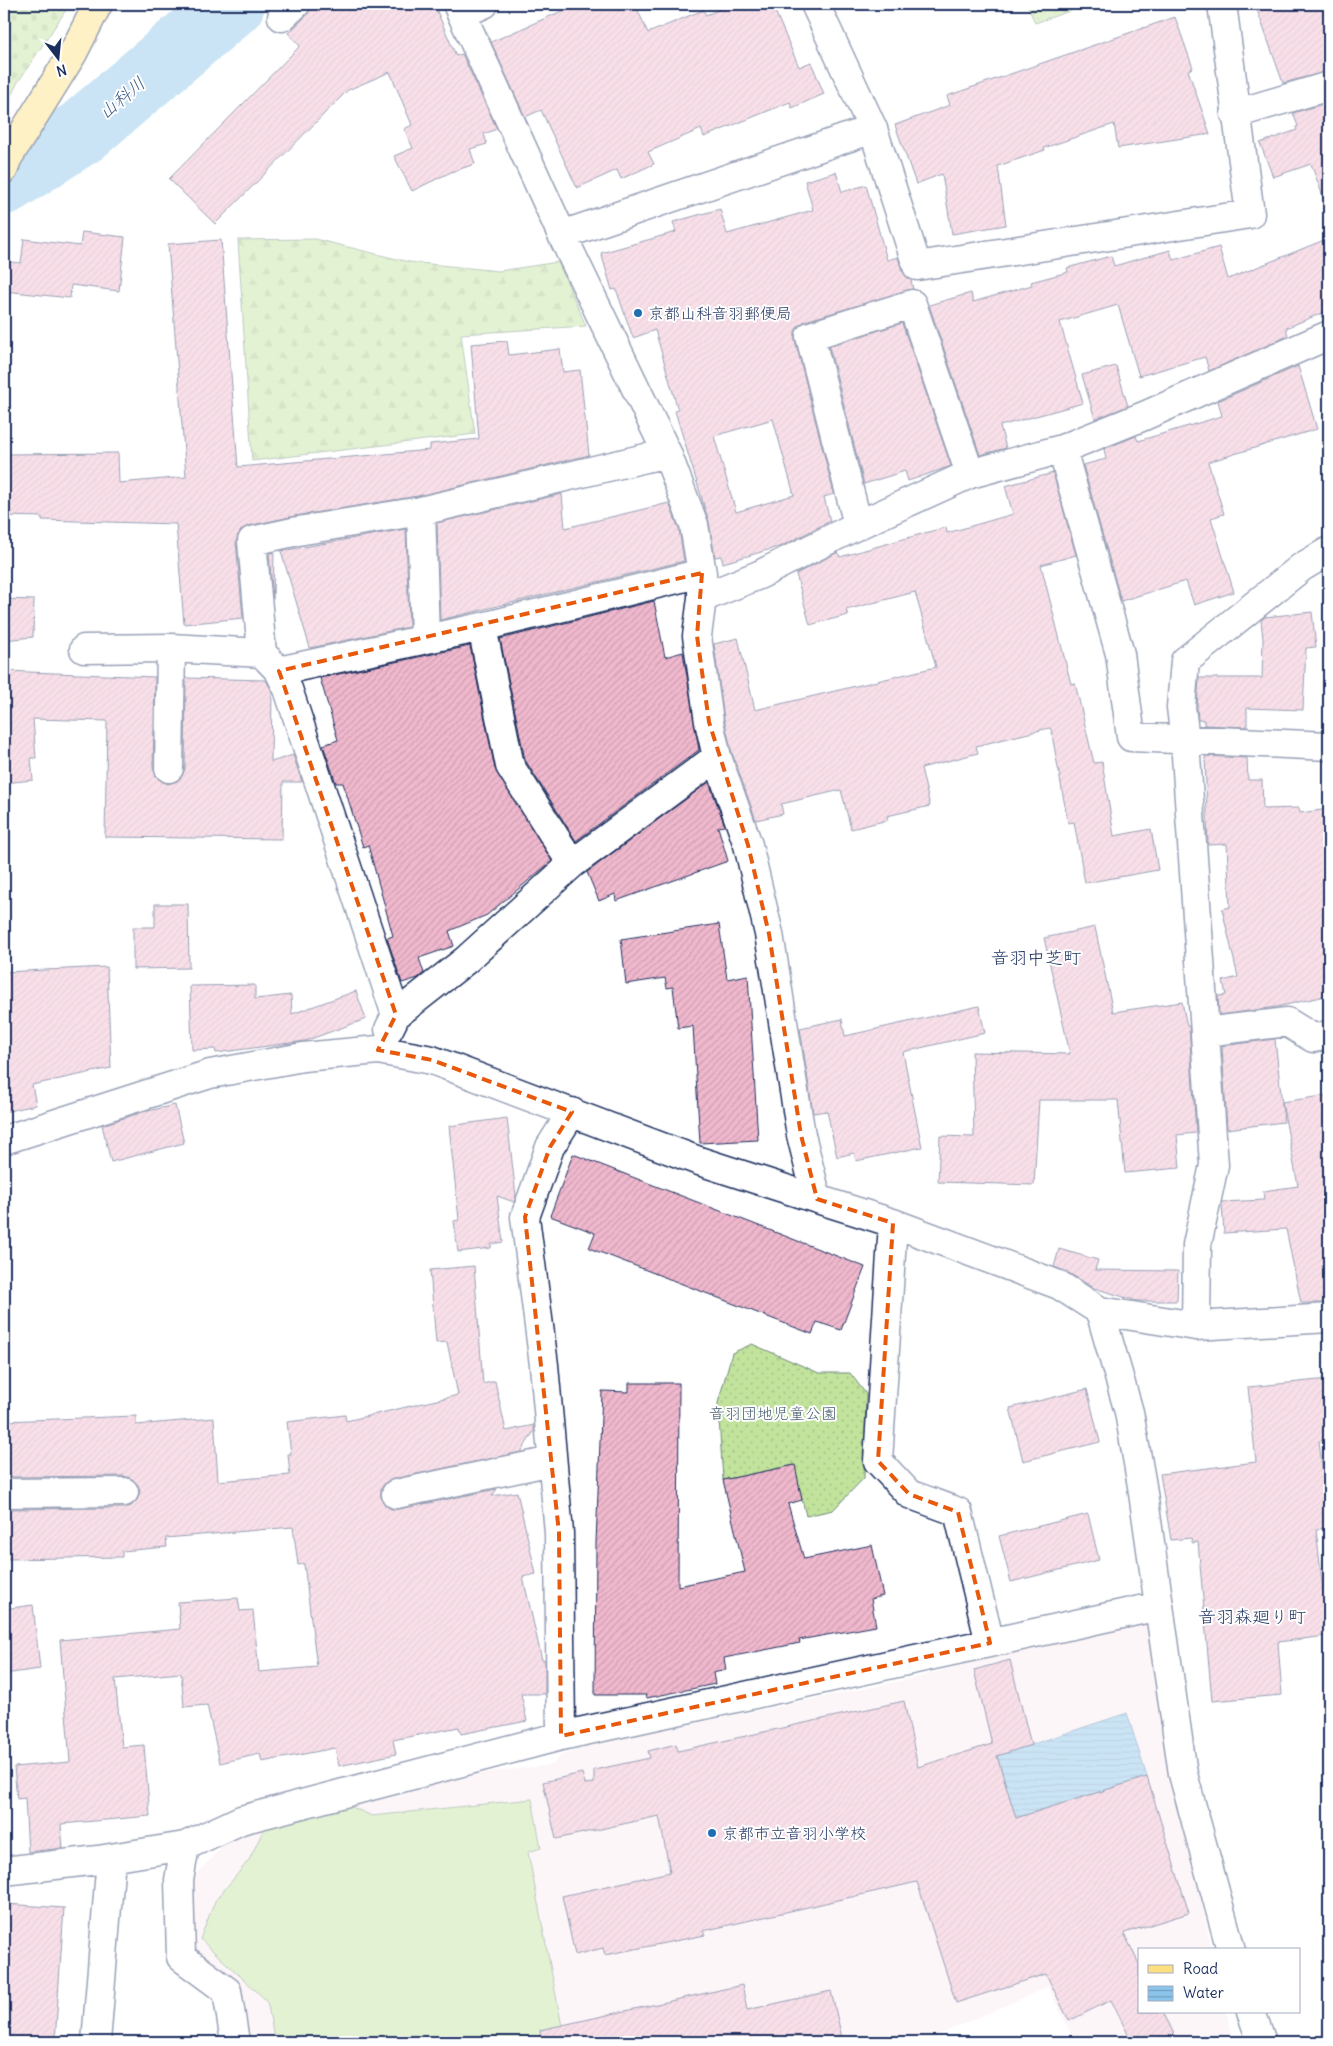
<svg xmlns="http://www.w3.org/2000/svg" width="1333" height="2046" font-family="Delius,'Klee One',sans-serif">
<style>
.built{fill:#faeaf0}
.grass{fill:url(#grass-dots);stroke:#6e897d}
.forest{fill:url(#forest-firs);stroke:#6e897d}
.cemetery{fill:url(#cemetery-stones);stroke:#6e897d}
.pitch{fill:#c2e39c;stroke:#6e897d}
.water{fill:url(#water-rules);stroke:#5e88b2}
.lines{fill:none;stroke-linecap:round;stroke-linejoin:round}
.river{stroke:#8bc4ea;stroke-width:66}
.building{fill:url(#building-hatch);stroke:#1b2f5e;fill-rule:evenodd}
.minor-casing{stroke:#1b2f5e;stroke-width:31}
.primary-casing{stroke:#1b2f5e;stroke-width:31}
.minor{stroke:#fff;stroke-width:28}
.primary{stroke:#fedf80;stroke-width:28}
.marked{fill:none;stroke:#e8590c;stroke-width:4;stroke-dasharray:10 6;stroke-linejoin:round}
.poi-dot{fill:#1f6fb2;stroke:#fff;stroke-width:2}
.labels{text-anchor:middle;stroke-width:4;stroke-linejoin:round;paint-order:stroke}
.poi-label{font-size:16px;fill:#1b2f5e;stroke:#fff;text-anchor:start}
.park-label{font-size:16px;fill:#455c6e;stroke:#fff}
.water-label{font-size:18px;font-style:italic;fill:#3d5c88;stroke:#fff}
.neighbourhood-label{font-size:18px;fill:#1b2f5e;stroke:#fff}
</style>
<defs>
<pattern id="grass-dots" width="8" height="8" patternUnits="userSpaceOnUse" patternTransform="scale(1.25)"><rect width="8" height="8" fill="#c2e39c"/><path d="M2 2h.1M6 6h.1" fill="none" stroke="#a6c389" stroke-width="1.8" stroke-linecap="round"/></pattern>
<pattern id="forest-firs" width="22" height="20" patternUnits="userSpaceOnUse" patternTransform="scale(1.25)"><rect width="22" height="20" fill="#c2e39c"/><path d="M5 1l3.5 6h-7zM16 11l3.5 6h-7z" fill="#a6c389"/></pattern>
<pattern id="cemetery-stones" width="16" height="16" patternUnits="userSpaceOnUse" patternTransform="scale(1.25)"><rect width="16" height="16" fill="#c2e39c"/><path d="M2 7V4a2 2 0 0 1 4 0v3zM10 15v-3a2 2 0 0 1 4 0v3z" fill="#a6c389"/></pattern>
<pattern id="water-rules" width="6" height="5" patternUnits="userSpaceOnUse" patternTransform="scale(1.25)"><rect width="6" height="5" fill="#8bc4ea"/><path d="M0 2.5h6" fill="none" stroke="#71a0c1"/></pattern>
<pattern id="building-hatch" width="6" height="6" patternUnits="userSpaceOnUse" patternTransform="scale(1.25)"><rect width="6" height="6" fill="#f0b8cd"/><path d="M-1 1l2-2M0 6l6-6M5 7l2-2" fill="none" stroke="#cd9eb2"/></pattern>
</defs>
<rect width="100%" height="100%" fill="#fff"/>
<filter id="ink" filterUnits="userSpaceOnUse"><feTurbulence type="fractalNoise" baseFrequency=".02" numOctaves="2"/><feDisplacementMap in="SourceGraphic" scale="10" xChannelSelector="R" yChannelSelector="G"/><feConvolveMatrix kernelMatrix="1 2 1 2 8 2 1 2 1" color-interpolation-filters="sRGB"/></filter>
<g filter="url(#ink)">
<path class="built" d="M1149 1616 1177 1794 1212 1950H1139V2012H1226L1235 2042H1075L1048 1987 922 2042H250L242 1993 204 1967 193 1954 185 1903 193 1878 227 1841 250 1824 401 1782 552 1765 562 1754 598 1743 906 1680Z"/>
<path class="grass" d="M1027 4H1090L1035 23Z
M752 1344 819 1373H850L866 1394 864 1478 833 1510 806 1516 794 1465 723 1480 718 1403 732 1353Z"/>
<path class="forest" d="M315 239 409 262 499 271 558 262 586 326 461 334 475 434 252 461 238 240Z"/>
<path class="cemetery" d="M4 4H70L18 82 4 109Z"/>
<path class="pitch" d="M532 1799 541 1848 528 1852 565 2042H275L267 2001 200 1939 215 1901 249 1860 265 1827 345 1804 372 1816Z"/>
<path class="water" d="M1127 1713 1147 1777 1016 1818 997 1756Z"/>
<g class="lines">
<path class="river" d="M4 182 82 132 232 4"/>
</g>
<path class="building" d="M311 4H434L456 56 462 54 497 129 484 134 487 144 470 149 475 164 451 172 412 191 394 156 413 148 404 129 412 125 390 72 348 90 215 224 169 179 300 46 288 33 307 15Z
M578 4H635L648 33 703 10 706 15 732 4H772L799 67 811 62 824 94 792 108 790 102 704 137 701 129 648 152 654 164 621 179 617 170 577 188 541 110 525 117 491 42Z
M1255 4H1329V71L1283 83Z
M1175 17 1193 68 1188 70 1210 134 1118 148 1114 124 1044 148 1045 150 998 166 1006 225 952 234 942 174 916 184 895 125 950 105 947 96Z
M1329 102V202H1325L1311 164 1273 177 1260 143 1297 130 1296 127 1298 126 1293 113Z
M836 172 842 192 866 185 887 260 898 257 902 271 911 280 913 289 805 321 798 326 795 332V340L834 494 824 497 830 521 782 546 723 563 721 556 715 557 709 522 675 411 678 410 655 330 633 338 616 289 612 290 601 253 676 232 673 222 720 209 727 234 813 210 805 181ZM773 419 794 495 736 512 714 436Z
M82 232 125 237 119 291 71 285 70 298 4 291V261L21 263 24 239 80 246Z
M1329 238V310L1286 328 1288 336 1209 371 1205 357 1139 376 1118 305 1060 322 1083 403 1000 426 1006 448 980 455 929 305 971 293 973 302 1032 285 1031 282 1068 272 1067 268 1111 256 1114 266 1170 250 1173 260 1219 247 1228 279Z
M221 240 238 467 430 450V444L479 439 471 344 507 341 509 355 560 349 563 372 580 370 589 455 418 496 295 516 248 526 238 535 236 542 243 618 184 624 176 524 42 520V517L4 516V454L118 453 119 483 186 477 168 244Z
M902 323 951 466 908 481 905 471 864 484 829 346Z
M1116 366 1128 406 1095 419 1082 375Z
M1298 366 1317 429 1208 462 1224 514 1211 518 1234 592 1194 605 1186 581 1121 601 1083 465 1106 459 1104 449 1136 436 1138 441 1222 416 1218 401Z
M1053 473 1076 555 1041 565 1071 684 1075 683 1094 763 1102 762 1114 836 1151 829 1158 870 1085 883 1074 822 1068 823 1051 729 1049 728 976 746 978 753 921 768 930 806 887 816 888 820 851 829 841 790 781 804 783 814 756 820 732 753 724 719 714 644 738 638 755 710 936 667 915 592 846 610 848 615 810 625 796 574 838 552 840 557 946 527 947 533 1013 514 1005 486Z
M562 494 565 528 669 503 679 529 684 561 440 620 437 523Z
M406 529 409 627 310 648 281 551Z
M274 552 273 599 269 553Z
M4 599 34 600 33 637 4 640Z
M654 601 665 657 683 652 699 750 576 841 525 760 500 639Z
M1312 612 1316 647 1306 648 1303 710 1247 708V727L1204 725V720H1198L1197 707 1199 678H1262L1263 639 1261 620 1265 617Z
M470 646 495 769 552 861 487 915 449 931 454 946 419 958 424 973 418 978 402 983 387 938 393 936 368 845 363 847 343 783H336L323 745 338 740 320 678Z
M4 671 155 677 153 768 156 776 161 781 168 784 177 781 182 776 185 769 186 678 266 680 272 691 271 762 293 755 302 782H283L282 839 105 837 107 721 33 719 36 758H31L33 780 4 783Z
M1205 756 1247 758 1248 780H1262L1263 809 1299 808 1300 813 1329 809V995L1277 1007 1219 1015 1218 996 1226 995 1223 981 1238 977 1222 909 1230 907 1227 844 1208 845Z
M709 782 725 826 718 827 728 861 616 901 615 894 599 901 587 872Z
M155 904H188L189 968 133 969V927H155Z
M719 924 727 979 748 975 758 1140 700 1143 693 1026 678 1028 673 987 667 988 665 978 626 984 621 939Z
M1095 927 1113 1012 1182 1002 1187 1026H1189L1196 1133 1177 1135 1180 1168 1125 1173 1118 1100H1039L1034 1185 938 1182 940 1136 974 1137 972 1052 1070 1054 1044 938Z
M107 967 111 1068 32 1085 36 1105 4 1112V972Z
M255 985V999L291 995 292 1014 356 991 366 1019 305 1041 216 1053 215 1049 192 1050 190 986Z
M979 1006 985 1033 903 1052 922 1147 856 1161 854 1153 837 1157 827 1111 813 1113 800 1028 842 1019 845 1036Z
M1275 1039 1284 1122 1227 1129 1222 1046Z
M1329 1095V1303H1301L1286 1229 1224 1233 1222 1204V1202L1264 1200 1263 1191 1298 1186 1282 1102Z
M175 1105 184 1143 111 1162 102 1125 143 1112Z
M507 1118 516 1196 514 1202 497 1196 503 1242 491 1244V1248L458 1252 454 1221 459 1220 449 1126Z
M573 1154 865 1267 841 1330 817 1322 812 1334 589 1248 595 1233 550 1216Z
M1059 1249 1098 1260 1095 1270 1178 1271 1177 1301H1137L1094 1288 1067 1272 1054 1267Z
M474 1266 483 1384 495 1381 506 1431 534 1425V1431L521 1452 393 1479 385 1483 381 1489V1497L385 1505 391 1509H399L497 1489 492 1496 517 1492 536 1574 523 1577 542 1660H545V1694H521L527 1721 461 1734 459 1727 393 1740 396 1754 339 1766 335 1748 262 1762 260 1754 220 1763 207 1705 184 1707 181 1673 115 1679 122 1747 144 1745 150 1816 61 1824 63 1848 28 1852 25 1798 17 1799 14 1767 70 1762 60 1640 180 1629 178 1602 238 1598 240 1611 253 1610 259 1672 317 1667 304 1564 298 1565 293 1527 166 1538 167 1547 122 1551V1557L7 1559V1509L125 1508 131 1506 137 1500 140 1491 138 1485 132 1479 124 1476 6 1477V1472H4V1421L136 1416V1425L214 1418 218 1481 290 1475 288 1454H291L287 1422 345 1415 346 1421 458 1395 447 1342 436 1343 430 1270Z
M1329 1379V1440L1319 1441 1329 1528 1316 1529 1325 1608H1323L1326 1636 1278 1642 1282 1695 1212 1701 1198 1542 1192 1543 1191 1538 1171 1540 1160 1474 1256 1462 1248 1387Z
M629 1383H679L678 1586 745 1572 723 1480 795 1465 802 1500 788 1504 804 1559 872 1545 883 1596 871 1599 876 1626 799 1640 800 1643 724 1658 726 1670 713 1673 715 1684 647 1698 646 1695H595L596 1543 602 1391 629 1392Z
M1087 1389 1100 1442 1023 1461 1010 1408Z
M1088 1514 1099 1560 1011 1582 999 1536Z
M33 1605 40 1669 4 1674V1609Z
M1010 1660 1031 1745 997 1756 1016 1818 1147 1777 1189 1913 1124 1933 1139 1964V2012H1163L1178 2042H1132L1111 2000 1069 2021 1046 1974 956 2003 917 1882 703 1931 705 1935 605 1955 603 1948 575 1955 562 1896 670 1872 659 1816 556 1839 543 1782 582 1773 585 1784 594 1783V1770L650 1758 648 1751 676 1744 678 1751 904 1701 918 1767 992 1744 974 1670Z
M6 1904 64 1908 55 2042H4Z
M742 1985 747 2010 831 1991 843 2042H541L540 2030Z"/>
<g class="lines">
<g class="minor-casing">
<path id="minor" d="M457 4 562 235 667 453 694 525 702 573V598L697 636 709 722 717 757 748 845 769 934 801 1135 817 1199 893 1223 1059 1285 1100 1311 1129 1412 1142 1486 1183 1774 1231 1950
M815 4 873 129 917 266 1250 214 1222 4
M461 14 484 4
M282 17 296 4
M1235 114 1329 86
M562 235 873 129
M1062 449 1120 654 1131 737 1329 746
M421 511 425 638
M858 525 810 336 912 304 970 474
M702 598 759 575 858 525 970 474 1062 449 1144 416 1329 335
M482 627 510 766 572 864
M84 649 171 648 262 653 279 671 288 689 396 1015
M262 653 252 541 298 531 421 511 667 453
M279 671 482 627 702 573
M169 768 171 648
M389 1029 396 1015 466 960 572 864 717 757
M1205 1032 1287 1022 1313 1038 1329 1035
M4 1140 210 1074 303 1057 378 1050 432 1060 699 1161 817 1199
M893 1223 878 1461 909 1494 958 1512 990 1643
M1100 1311 1196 1326 1329 1318
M1196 1326 1197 1245 1214 1165 1185 741 1181 707 1185 661 1302 567 1329 551
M4 1493 124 1492
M396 1494 552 1461
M561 1736 559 1533 544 1365 525 1217 550 1147 572 1112
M185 1846 179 1880 181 1957 227 1991 235 2042
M4 1871 98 1860 185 1846 241 1820 561 1736 1159 1606
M1251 2012 1262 2042
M96 2042 111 1858"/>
</g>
<g class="primary-casing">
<path id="primary" d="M4 169 7 159 73 53 98 4"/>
</g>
<use href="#minor" class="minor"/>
<use href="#primary" class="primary"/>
</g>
</g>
<path d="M0 0H1333V2046H0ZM702 573 697 636 709 722 748 845 769 934 801 1135 817 1199 893 1223 878 1461 909 1494 958 1512 990 1643 561 1736 559 1533 525 1217 550 1147 572 1112 432 1060 378 1050 396 1015 279 671Z" fill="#fff" fill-opacity=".55" fill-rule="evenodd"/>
<path class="marked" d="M702 573 697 636 709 722 748 845 769 934 801 1135 817 1199 893 1223 878 1461 909 1494 958 1512 990 1643 561 1736 559 1533 525 1217 550 1147 572 1112 432 1060 378 1050 396 1015 279 671Z"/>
<g class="poi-dot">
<circle cx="638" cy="313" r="5"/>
<circle cx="712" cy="1833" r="5"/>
</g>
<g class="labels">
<g class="poi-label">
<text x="648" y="319">京都山科音羽郵便局</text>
<text x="722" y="1839">京都市立音羽小学校</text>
</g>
<g class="park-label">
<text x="773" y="1419">音羽団地児童公園</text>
</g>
<g class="water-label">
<text transform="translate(122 98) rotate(-40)" y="6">山科川</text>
</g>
<g class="neighbourhood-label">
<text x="1036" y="964">音羽中芝町</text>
<text x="1252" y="1623">音羽森廻り町</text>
</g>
</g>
<rect width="1333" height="2046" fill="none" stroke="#fff" stroke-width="20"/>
<rect x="10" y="10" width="1313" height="2026" fill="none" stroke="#1b2f5e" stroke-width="2" filter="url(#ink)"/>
<rect x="1138" y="1948" width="162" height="65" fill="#ffffff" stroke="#a4acbf"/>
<rect x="1148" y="1965" width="25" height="8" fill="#fedf80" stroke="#a4acbf"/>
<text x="1183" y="1974" font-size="15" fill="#1b2f5e">Road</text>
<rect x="1148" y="1986" width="25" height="15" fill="url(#water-rules)" stroke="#a4acbf"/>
<text x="1183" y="1998" font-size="15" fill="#1b2f5e">Water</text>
<g transform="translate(58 58) rotate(164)" stroke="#ffffff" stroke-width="4" paint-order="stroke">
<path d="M0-4L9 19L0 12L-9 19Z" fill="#1b2f5e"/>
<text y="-8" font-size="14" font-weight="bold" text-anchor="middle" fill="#1b2f5e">N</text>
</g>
</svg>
